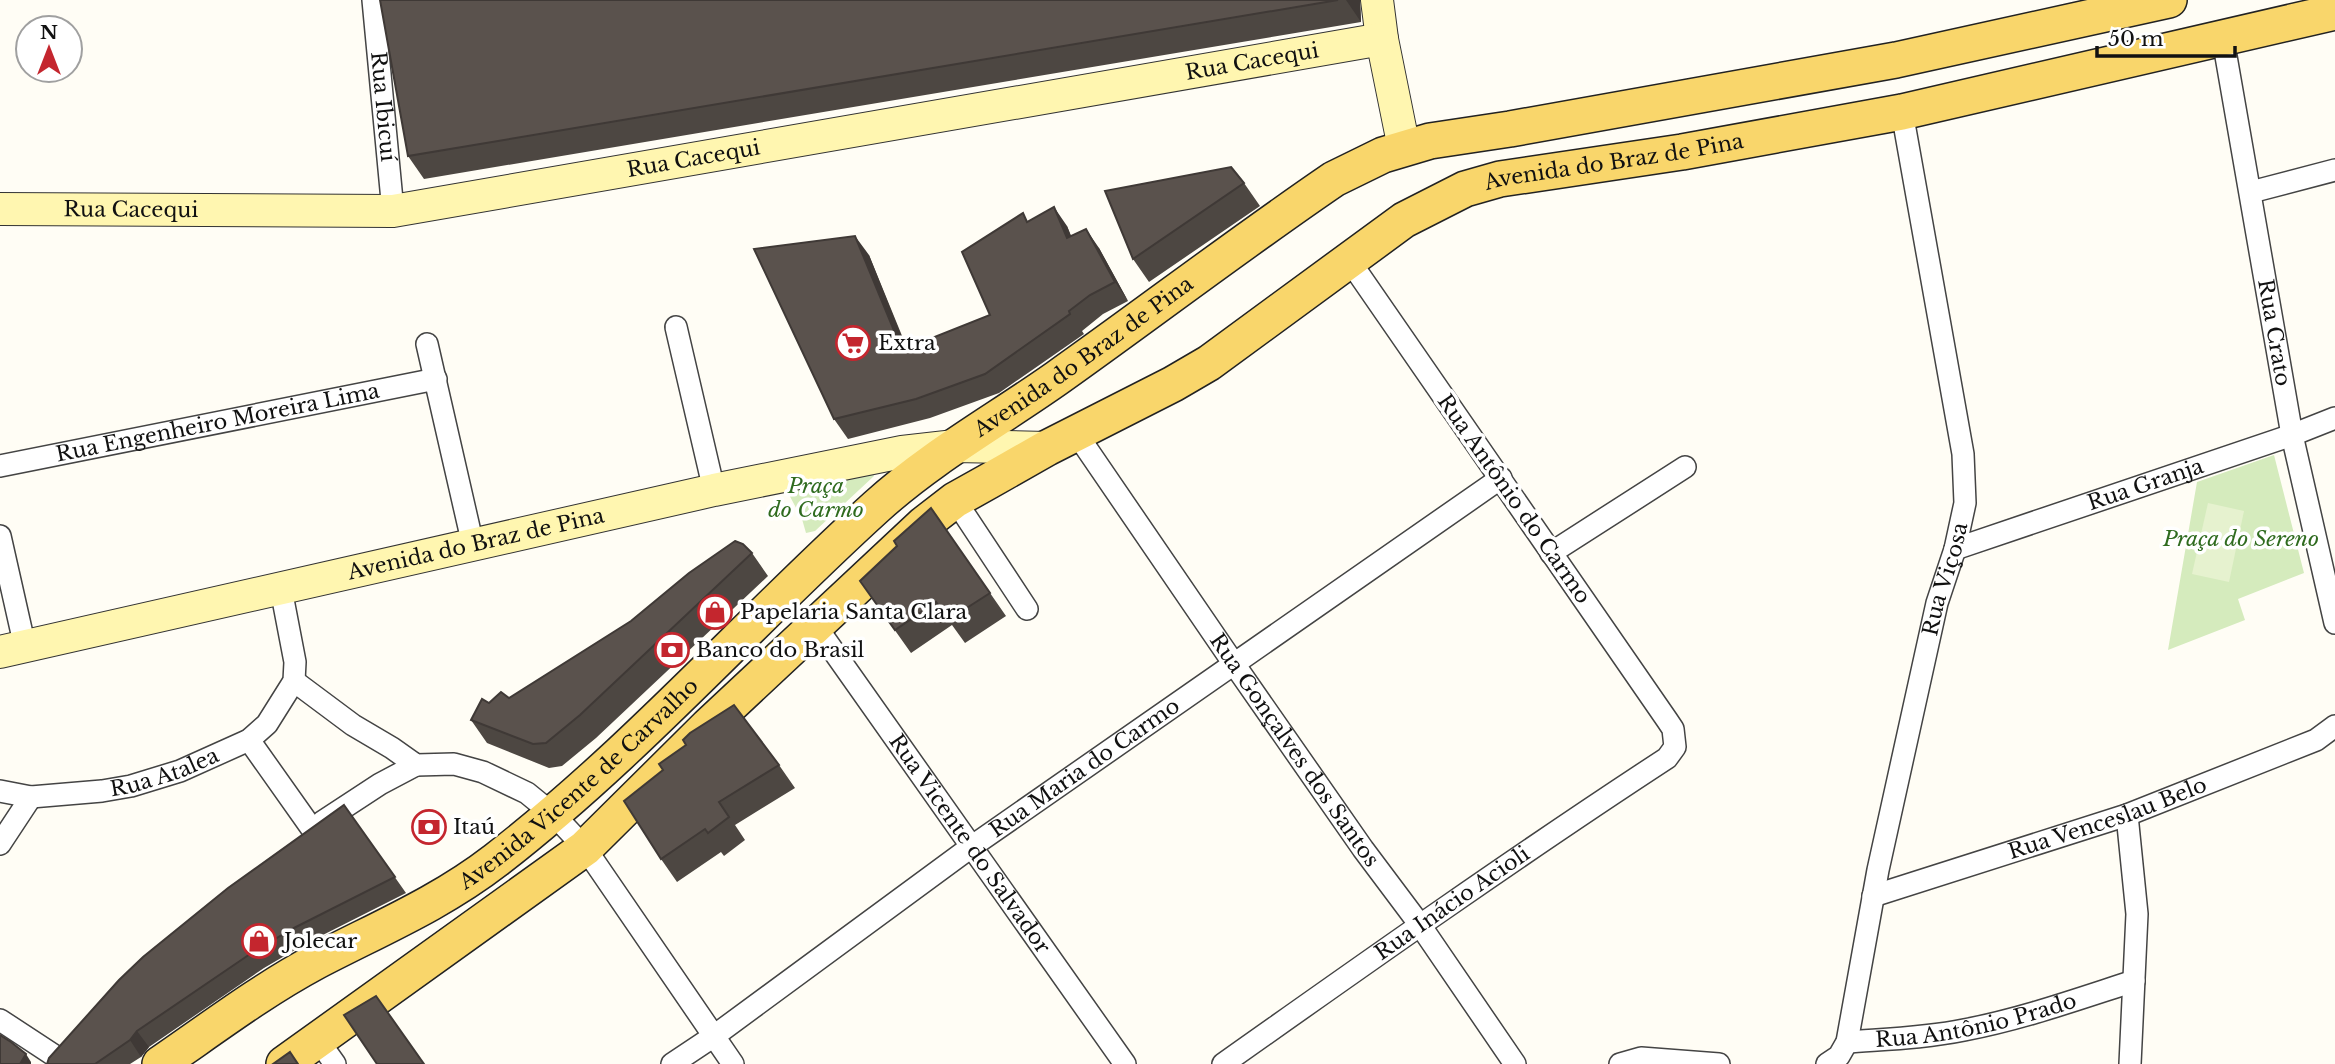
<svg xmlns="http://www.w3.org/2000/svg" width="2335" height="1064" font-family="'Libre Baskerville',serif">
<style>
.green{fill:#d5ebbd}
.pitch{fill:#e6f2cf}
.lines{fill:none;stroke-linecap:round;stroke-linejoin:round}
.street-casing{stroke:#444;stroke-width:24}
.secondary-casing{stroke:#333;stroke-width:34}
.primary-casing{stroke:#222;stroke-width:38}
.street{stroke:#fff;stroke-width:21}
.secondary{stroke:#fff6b0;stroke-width:32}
.primary{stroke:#f9d66b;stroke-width:35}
.wall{fill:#4d4742}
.shaded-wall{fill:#3f3936}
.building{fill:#5a524d;stroke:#3f3936;stroke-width:2}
.labels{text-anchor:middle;stroke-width:7;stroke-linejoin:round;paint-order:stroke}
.street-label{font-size:21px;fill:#111;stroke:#fff}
.poi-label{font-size:21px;fill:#111;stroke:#fff;text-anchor:start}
.park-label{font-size:21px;font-style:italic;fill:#2f6b1f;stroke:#fff}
</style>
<rect width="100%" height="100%" fill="#fffdf5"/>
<path class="green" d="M2274 455 2304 573 2238 599 2245 620 2168 650 2197 482Z
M871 465 874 476 815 531 806 533 802 519 786 489Z"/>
<path class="pitch" d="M2208 503 2244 511 2229 582 2192 574Z"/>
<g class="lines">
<g class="street-casing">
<g id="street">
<path id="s1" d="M373 0 393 211"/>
<path id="s2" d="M2223 39 2292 435 2335 623"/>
<path d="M2251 192 2335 170"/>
<path d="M676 327 714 490"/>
<path d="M427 344 473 545"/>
<path id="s3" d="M1076 433 1234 664 1363 849 1420 925 1515 1064"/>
<path id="s4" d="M0 466 436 379"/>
<path d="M955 500 1027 609"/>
<path d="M0 536 25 647"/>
<path id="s5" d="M1955 549 2292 435 2335 418"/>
<path d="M1551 553 1685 467"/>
<path id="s6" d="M815 625 1125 1064"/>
<path d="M294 681 353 725 392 748 416 765 454 764 483 772 527 793 554 815 585 848 733 1064"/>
<path d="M249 740 312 829"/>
<path id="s7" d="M0 791 31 797 102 791 131 786 180 771 249 740 267 724 294 681 295 662 281 589"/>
<path d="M2127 815 2137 914 2130 1064"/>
<path d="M322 822 380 784 416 765"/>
<path d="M0 844 31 797"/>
<path id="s8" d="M1873 896 2127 815 2316 740 2335 726"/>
<path d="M0 1020 58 1058"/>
<path d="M318 1040 335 1064"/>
<path id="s9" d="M1847 1042C1886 1039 1925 1038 1964 1030 2022 1019 2078 999 2134 981"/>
<path id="s10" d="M672 1064 714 1036 971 847 1501 478"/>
<path id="s11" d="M1223 1064C1370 960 1517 856 1667 758L1675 747 1673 729 1667 720 1349 260"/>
<path d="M1620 1064 1641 1058 1719 1064"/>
<path id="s12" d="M1827 1064 1839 1056 1847 1042 1878 870 1937 603 1955 549 1965 503 1963 454 1902 112"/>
</g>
</g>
<g class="secondary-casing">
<g id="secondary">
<path d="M1377 0 1382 39 1404 148"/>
<path id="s13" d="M0 209 393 211 1382 39"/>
<path id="s14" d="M0 652 714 490 902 452 955 446 1047 448"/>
</g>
</g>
<g class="primary-casing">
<g id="primary">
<path id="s15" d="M160 1064C211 1029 261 991 315 962 378 929 439 904 496 860 633 754 748 623 876 507 931 457 996 421 1057 378 1150 312 1240 243 1334 179L1383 155 1430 141 1510 129 1896 60 2169 0"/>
<path id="s16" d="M284 1064 585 848 708 726 924 524 955 500 989 481 1047 448 1173 384 1209 363 1404 220 1465 189 1500 179 1682 152 1902 112 2335 12"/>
</g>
</g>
<use href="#street" class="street"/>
<use href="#secondary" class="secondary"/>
<use href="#primary" class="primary"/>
</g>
<path class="wall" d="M380 0H1360L1361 22 424 179 408 156Z
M1244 183 1260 206 1149 282 1133 259Z
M1029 221 1067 226 1071 236 1099 248 1128 301 1103 314 1082 331 1084 334 999 393 930 418 848 439 834 419 869 255 907 348 990 315Z
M931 508 1006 616 965 643 952 625 911 653 860 581 897 546Z
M752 553 768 576 596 738 562 766 549 768 487 743 471 720 489 703 509 698Z
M686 745 779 765 795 788 735 825 745 840 724 856 721 852 677 882 661 859 663 770Z
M344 805 406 893 305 944 264 968 149 1047 141 1057 130 1064H47Z"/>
<path class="shaded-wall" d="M1346 0H1360L1361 22Z
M1054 207 1067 226 1080 258 1067 238Z
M1086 229 1099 248 1128 301 1115 282Z
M855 236 869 255 915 370 902 350Z
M137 1031 149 1047 141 1057 130 1040Z
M26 1054 31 1062V1064H20Z"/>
<path class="building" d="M380 0H1338L408 156Z
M1231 167 1244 183 1133 259 1105 191Z
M1054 207 1067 238 1086 229 1115 282 1090 295 1069 311 1070 314 985 374 916 399 834 419 754 249 855 236 902 350 990 315 962 252 1023 213 1027 222Z
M931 508 990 593 948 620 936 602 895 630 860 581 897 546 894 541Z
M735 541 743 544 752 553 580 715 546 743 533 744 471 720 482 699 489 703 501 692 509 698 631 621 689 573Z
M734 705 779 765 719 802 729 817 708 833 705 829 661 859 624 801 663 770 659 764 686 745 683 740 690 733Z
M344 805 395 877 294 928 253 952 137 1031 130 1040 95 1064H47L49 1058 119 980 143 957 228 888Z
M376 996 424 1064H377L344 1015Z
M0 1035 11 1042 26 1054 20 1064H0Z
M290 1052 298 1064H273Z"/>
<defs>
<g id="supermarket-ring" transform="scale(1.75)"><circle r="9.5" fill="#fff" stroke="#c4262e" stroke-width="1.5"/><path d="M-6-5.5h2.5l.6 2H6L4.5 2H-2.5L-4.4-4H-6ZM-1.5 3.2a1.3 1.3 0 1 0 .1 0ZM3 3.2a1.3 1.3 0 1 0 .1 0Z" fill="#c4262e"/></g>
<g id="shop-ring" transform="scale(1.75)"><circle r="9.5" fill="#fff" stroke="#c4262e" stroke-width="1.5"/><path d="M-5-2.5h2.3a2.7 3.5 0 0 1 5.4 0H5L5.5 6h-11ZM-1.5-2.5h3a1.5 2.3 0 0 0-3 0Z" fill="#c4262e"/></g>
<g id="bank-ring" transform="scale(1.75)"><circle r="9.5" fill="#fff" stroke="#c4262e" stroke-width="1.5"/><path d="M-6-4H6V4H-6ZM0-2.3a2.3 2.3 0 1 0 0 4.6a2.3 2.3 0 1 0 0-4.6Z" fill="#c4262e"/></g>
</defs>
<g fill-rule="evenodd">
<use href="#supermarket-ring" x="853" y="343"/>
<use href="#shop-ring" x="715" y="612"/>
<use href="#bank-ring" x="672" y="650"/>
<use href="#bank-ring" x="429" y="827"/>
<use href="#shop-ring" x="259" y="941"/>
</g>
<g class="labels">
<g class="street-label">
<text dy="7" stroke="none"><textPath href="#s13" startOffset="1265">Rua Cacequi</textPath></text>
<text dy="7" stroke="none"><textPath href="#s1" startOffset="107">Rua Ibicuí</textPath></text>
<text dy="7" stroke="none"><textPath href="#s13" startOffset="698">Rua Cacequi</textPath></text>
<text dy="7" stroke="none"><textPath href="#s16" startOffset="1629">Avenida do Braz de Pina</textPath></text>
<text dy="7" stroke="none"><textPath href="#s13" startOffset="131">Rua Cacequi</textPath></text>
<text dy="7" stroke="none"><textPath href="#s2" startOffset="298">Rua Crato</textPath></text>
<text dy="7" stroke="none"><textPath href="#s15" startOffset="1169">Avenida do Braz de Pina</textPath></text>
<text dy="7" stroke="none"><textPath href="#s4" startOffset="222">Rua Engenheiro Moreira Lima</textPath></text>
<text dy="7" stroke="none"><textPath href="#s5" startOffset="201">Rua Granja</textPath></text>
<text transform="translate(1514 499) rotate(55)" y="7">Rua Antônio do Carmo</text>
<text dy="7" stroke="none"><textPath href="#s14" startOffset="488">Avenida do Braz de Pina</textPath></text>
<text dy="7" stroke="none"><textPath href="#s12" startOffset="504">Rua Viçosa</textPath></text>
<text dy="7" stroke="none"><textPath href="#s3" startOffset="385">Rua Gonçalves dos Santos</textPath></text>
<text dy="7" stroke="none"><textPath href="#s10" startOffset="508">Rua Maria do Carmo</textPath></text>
<text dy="7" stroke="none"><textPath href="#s7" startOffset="168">Rua Atalea</textPath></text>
<text dy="7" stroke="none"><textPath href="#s15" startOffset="506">Avenida Vicente de Carvalho</textPath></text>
<text dy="7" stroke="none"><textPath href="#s8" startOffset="247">Rua Venceslau Belo</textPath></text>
<text dy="7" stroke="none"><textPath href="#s6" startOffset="268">Rua Vicente do Salvador</textPath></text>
<text dy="7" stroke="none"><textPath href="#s11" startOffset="280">Rua Inácio Acioli</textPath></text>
<text dy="7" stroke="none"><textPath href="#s9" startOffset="131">Rua Antônio Prado</textPath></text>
</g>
<g class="poi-label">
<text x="878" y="350">Extra</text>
<text x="740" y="619">Papelaria Santa Clara</text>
<text x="696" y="657">Banco do Brasil</text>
<text x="453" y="834">Itaú</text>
<text x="284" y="948">Jolecar</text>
</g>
<g class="park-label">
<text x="816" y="493">Praça<tspan x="816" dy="24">do Carmo</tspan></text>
<text x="2241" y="546">Praça do Sereno</text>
</g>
</g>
<g transform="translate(49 49)"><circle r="33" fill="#ffffff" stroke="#a0a0a0" stroke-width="2"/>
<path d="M0-5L12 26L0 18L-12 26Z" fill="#c4262e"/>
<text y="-10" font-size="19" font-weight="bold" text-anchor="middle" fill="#111111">N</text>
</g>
<path d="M2097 46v10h138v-10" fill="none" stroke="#111111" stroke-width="3.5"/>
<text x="2108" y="46" font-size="21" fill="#111111" stroke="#ffffff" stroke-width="5" paint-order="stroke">50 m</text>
</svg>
